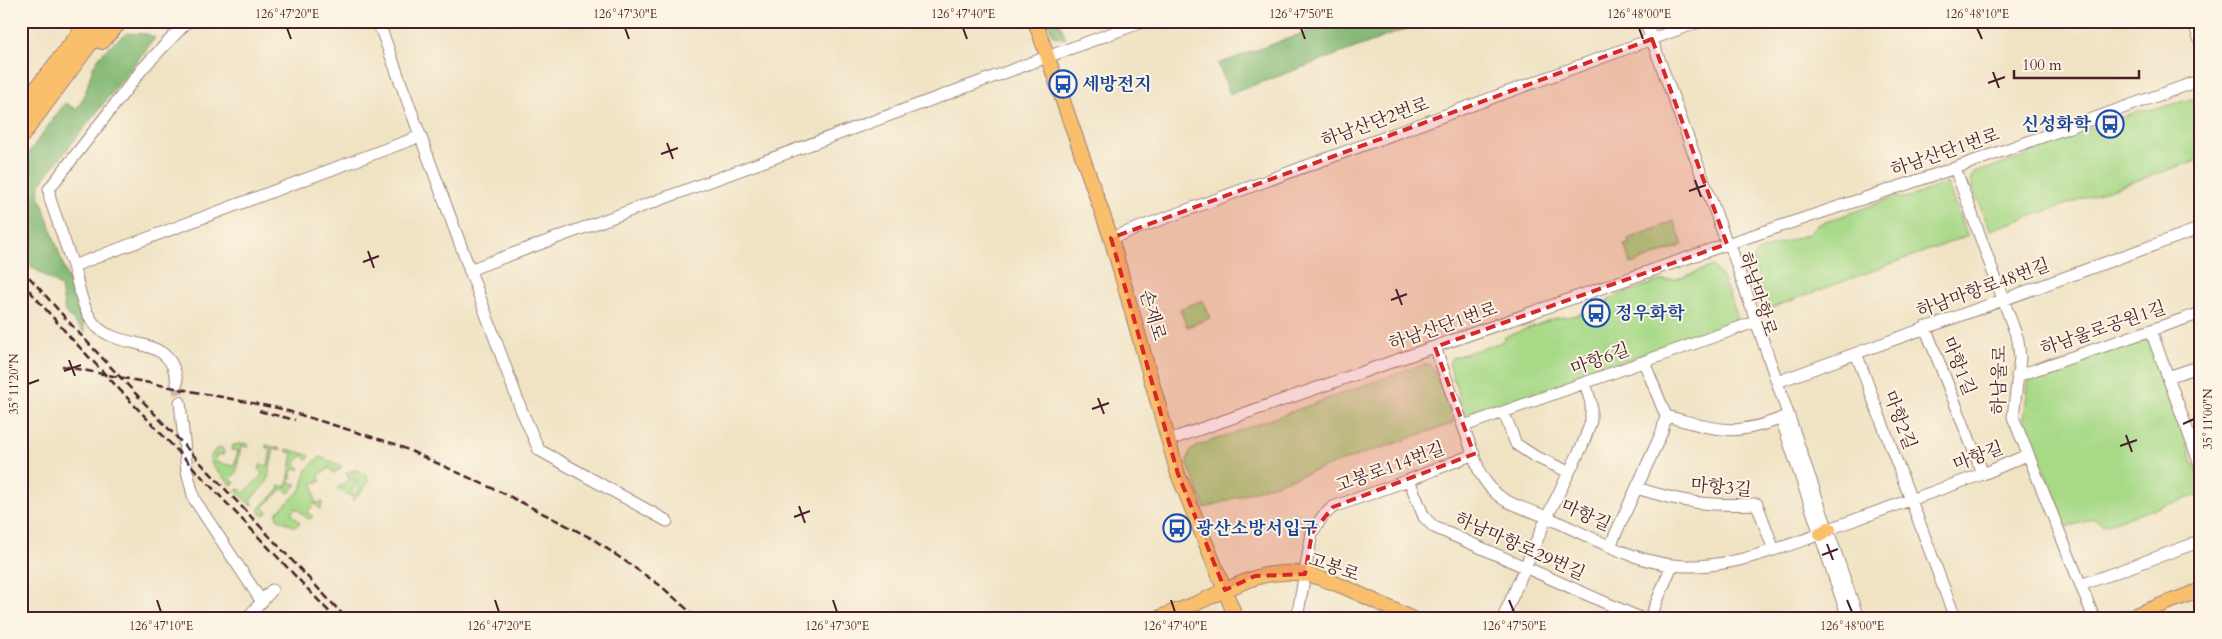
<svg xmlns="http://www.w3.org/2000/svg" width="2222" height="639" font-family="Cardo,'Noto Serif KR',serif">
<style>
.green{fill:#a7d987;stroke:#787c59}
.forest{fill:#85b974;stroke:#686c50}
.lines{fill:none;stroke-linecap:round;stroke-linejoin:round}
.minor-tunnel{stroke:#cfbca5;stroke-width:11;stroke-dasharray:11 5.5;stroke-linecap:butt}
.minor-casing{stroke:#9d8178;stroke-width:13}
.major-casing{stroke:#9d8178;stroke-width:16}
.highway-casing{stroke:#9d8178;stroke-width:18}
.minor{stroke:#fff;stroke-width:11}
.major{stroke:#f9bf6d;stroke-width:14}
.highway{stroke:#f9bf6d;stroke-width:16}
.rail{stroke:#4a1f2b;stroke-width:2.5;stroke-dasharray:8 4;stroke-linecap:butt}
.marked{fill:#d62828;fill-opacity:0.2;stroke:#d62828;stroke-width:4;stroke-dasharray:10 6;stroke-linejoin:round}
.ticks{fill:none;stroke:#4a1f2b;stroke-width:2}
.labels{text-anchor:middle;stroke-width:4;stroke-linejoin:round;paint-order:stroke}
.transit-label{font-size:18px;font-weight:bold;fill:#164399;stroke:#fcf5e5;text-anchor:start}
.street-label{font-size:18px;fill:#4a1f2b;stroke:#fcf5e5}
.neatline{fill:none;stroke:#4a1f2b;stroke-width:2}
.ticks-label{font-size:12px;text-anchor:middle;fill:#4a1f2b}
</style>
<rect width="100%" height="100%" fill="#fcf5e5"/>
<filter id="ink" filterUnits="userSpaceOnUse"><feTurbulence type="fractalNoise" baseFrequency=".02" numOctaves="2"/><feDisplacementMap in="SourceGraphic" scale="10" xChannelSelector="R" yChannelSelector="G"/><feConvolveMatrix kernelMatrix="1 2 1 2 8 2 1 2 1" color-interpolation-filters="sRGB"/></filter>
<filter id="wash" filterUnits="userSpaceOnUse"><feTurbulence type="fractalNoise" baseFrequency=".0096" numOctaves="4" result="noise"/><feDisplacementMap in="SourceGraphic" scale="20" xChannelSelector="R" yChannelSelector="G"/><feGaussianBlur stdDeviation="1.12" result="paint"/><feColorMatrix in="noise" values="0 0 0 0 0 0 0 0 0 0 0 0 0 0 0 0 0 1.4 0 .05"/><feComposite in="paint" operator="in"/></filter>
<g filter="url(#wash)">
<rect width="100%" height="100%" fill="#f0e3c4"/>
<path class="green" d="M2201 98V159L1990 230 1970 181 1974 173 2025 157 2035 148 2141 110C2162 111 2180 99 2201 98Z
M1947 183 1967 236 1763 311 1759 298 1761 290 1753 258 1759 251 1808 234 1817 225 1895 197 1906 198Z
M1674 221 1683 245 1631 264 1624 245 1629 244 1628 239Z
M1713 266 1722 278 1737 315 1734 322 1470 416 1464 412 1449 364 1452 358 1502 342 1505 337 1555 318 1574 316 1596 308 1616 296 1659 281 1677 279Z
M1203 300 1210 318 1187 327 1180 309Z
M2140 337 2147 340 2150 345 2201 484V494L2104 525 2094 519 2066 527 2024 419 2029 376Z
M1429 364 1433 367 1454 423 1205 508 1187 462 1190 451 1200 445 1418 366Z
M247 443 248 447 241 446 236 473 230 479 235 483 231 485 212 465 210 457 215 450 221 447 224 451 223 455 217 454 215 462 234 466 238 451 231 450 233 445Z
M266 445 281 449H274L267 482 250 500 254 504 251 506 236 490 240 489 244 493 263 474 259 470 261 464 268 466 271 449 266 448Z
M287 449 309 455V458L307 460 303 455 295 462 300 469H293L290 483 297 484 296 485 289 493 283 489 263 507 268 512 263 515 259 512V508L279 490 280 485 287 487 293 453 287 452Z
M319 457 341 465V468L334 473 330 468 318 475 321 481 313 483 315 503 323 502 320 509 315 504 307 512 313 517 308 519 296 508 291 513 300 523 295 527 277 518V512L301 490 307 469Z
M356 470 366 474 370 481 353 501 351 496 357 491 358 483 350 471Z
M348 472 356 484 349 496 337 489 349 479 346 473Z"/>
<path class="forest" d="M1048 21H1059L1066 39 1053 36Z
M1336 21H1428L1230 94 1218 64Z
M127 33 147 34 155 38 40 184 39 194 68 279 82 315 85 333 65 312 61 287C49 277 31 269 21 258V163L65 103 76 109C89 94 87 77 96 62 103 50 116 41 127 33Z"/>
</g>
<g filter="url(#ink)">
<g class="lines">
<path class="minor-tunnel" d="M177 383 180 402"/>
<g class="minor-casing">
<path id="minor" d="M188 21 143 68 49 189 50 199 73 266 421 136
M378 21 521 409 539 450 667 521
M1645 21 1727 244 1731 248 1858 618
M2193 21 2201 43
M1955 168 2018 340 2020 358 2013 417 2094 618
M1111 238 1701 21
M73 266C79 285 82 312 97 327 125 352 172 333 177 383
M469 270 1145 21
M1925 327 1983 474
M2151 331 2201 467
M1435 347 1480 473C1500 507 1518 504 1551 519 1589 536 1630 560 1672 565 1722 571 1774 550 1821 534
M1856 353 1955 618
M2017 376 2201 313
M2168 377 2201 366
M1777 382 2201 228
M180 402 187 471 194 499 262 602
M1504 413 1516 444 1534 456 1569 472
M1666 416C1716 429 1731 438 1782 418
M1781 418 1848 618
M1464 426 1749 324
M1169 440 1727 244 1955 168 2201 80
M1409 480 1424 517 1434 527 1640 618
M1637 488C1683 503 1709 506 1757 504L1774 550
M1829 529 1983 474 2027 455
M1610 546 1662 432 1666 416 1644 362
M2081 585 2201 541
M247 618 272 590
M1297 618 1312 533 1322 517 1333 507 1409 480 1474 454
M1503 618 1547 517 1583 444 1591 421V403L1585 383
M1650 618 1672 565"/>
</g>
<g class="major-casing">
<path id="major" d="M1035 21 1111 238 1178 474 1236 618
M1821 534 1829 529
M1159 618C1171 612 1183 609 1195 604 1232 588 1262 567 1304 574 1334 579 1381 605 1411 618
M2127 618 2201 590"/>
</g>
<g class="highway-casing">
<path id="highway" d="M102 41 120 21
M21 109 90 21
M21 136 106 21"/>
</g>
<use href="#minor" class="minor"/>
<use href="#major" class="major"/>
<use href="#highway" class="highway"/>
<path class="rail" d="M21 268 77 331 346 618
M21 281 70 337 335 618
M62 366 278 408 395 444 505 494 593 539 661 586 697 618
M259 411 295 420"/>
</g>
</g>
<path class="marked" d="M1652 39 1727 244 1435 347 1474 454 1333 507 1312 533 1305 574 1255 576 1225 590 1178 474 1111 238Z"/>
<path class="ticks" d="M287 28 291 39M625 28 629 39M963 28 967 39M1301 28 1305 39M1639 28 1643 39M1977 28 1982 39M1993 72 1999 88M1988 83 2005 77M667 143 673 159M661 154 678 148M1695 180 1701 197M1689 191 1706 185M368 251 374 268M363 262 379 256M1396 289 1402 305M1391 300 1407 294M69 360 75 376M64 371 81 365M28 384 39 380M1098 398 1104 414M1092 409 1109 403M2183 424 2194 419M2126 435 2132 452M2120 446 2137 440M799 506 805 523M794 517 810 511M1827 544 1833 560M1822 555 1838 549M157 600 161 612M495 600 499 612M833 600 837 612M1171 600 1175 612M1509 600 1514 612M1847 600 1852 612"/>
<defs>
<g id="bus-ring" transform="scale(1.4375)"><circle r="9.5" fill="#fcf5e5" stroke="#1a4fb4" stroke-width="1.5"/><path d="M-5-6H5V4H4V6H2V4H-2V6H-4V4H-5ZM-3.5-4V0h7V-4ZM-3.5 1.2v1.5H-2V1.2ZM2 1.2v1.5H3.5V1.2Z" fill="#1a4fb4"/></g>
</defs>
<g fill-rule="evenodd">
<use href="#bus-ring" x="1063" y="84"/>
<use href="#bus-ring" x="2110" y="124"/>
<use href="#bus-ring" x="1596" y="313"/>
<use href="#bus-ring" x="1177" y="528"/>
</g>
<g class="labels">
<g class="transit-label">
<text x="1082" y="90">세방전지</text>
<text x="2091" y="130" text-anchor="end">신성화학</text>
<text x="1615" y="319">정우화학</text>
<text x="1196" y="534">광산소방서입구</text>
</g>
<g class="street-label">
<text transform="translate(1375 122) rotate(-20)" y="6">하남산단2번로</text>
<text transform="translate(1945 152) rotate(-19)" y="6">하남산단1번로</text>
<text transform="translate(1983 288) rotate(-20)" y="6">하남마항로48번길</text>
<text transform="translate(1758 294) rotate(72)" y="6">하남마항로</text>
<text transform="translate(1153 315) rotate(74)" y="6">손재로</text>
<text transform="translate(1443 326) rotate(-19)" y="6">하남산단1번로</text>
<text transform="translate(2103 328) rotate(-19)" y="6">하남울로공원1길</text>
<text transform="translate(1600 359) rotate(-20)" y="6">마항6길</text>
<text transform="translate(1959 366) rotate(68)" y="6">마항1길</text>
<text transform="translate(1999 380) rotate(-89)" y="6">하남울로</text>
<text transform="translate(1900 420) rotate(69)" y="6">마항2길</text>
<text transform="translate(1978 456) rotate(-21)" y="6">마항길</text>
<text transform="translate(1390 467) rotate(-20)" y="6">고봉로114번길</text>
<text transform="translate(1721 487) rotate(5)" y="6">마항3길</text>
<text transform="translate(1586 515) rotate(24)" y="6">마항길</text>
<text transform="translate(1520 546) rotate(24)" y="6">하남마항로29번길</text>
<text transform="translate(1334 567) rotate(19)" y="6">고봉로</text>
</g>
</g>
<rect width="2222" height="639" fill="none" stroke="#fcf5e5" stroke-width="55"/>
<path d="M2014 70v8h125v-8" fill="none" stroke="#4a1f2b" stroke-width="2.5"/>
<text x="2022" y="70" font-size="15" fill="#4a1f2b" stroke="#fcf5e5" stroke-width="4" paint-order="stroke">100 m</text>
<rect x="28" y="28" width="2166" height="584" class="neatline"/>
<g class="ticks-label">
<text x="287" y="18">126°47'20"E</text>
<text x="625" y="18">126°47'30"E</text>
<text x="963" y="18">126°47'40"E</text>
<text x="1301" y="18">126°47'50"E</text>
<text x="1639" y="18">126°48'00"E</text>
<text x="1977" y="18">126°48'10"E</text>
<text transform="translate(14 384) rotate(-90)" y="4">35°11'20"N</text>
<text transform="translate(2208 419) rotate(-90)" y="4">35°11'00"N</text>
<text x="161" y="630">126°47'10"E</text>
<text x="499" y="630">126°47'20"E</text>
<text x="837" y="630">126°47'30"E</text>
<text x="1175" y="630">126°47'40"E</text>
<text x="1514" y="630">126°47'50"E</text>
<text x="1852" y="630">126°48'00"E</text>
</g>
</svg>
